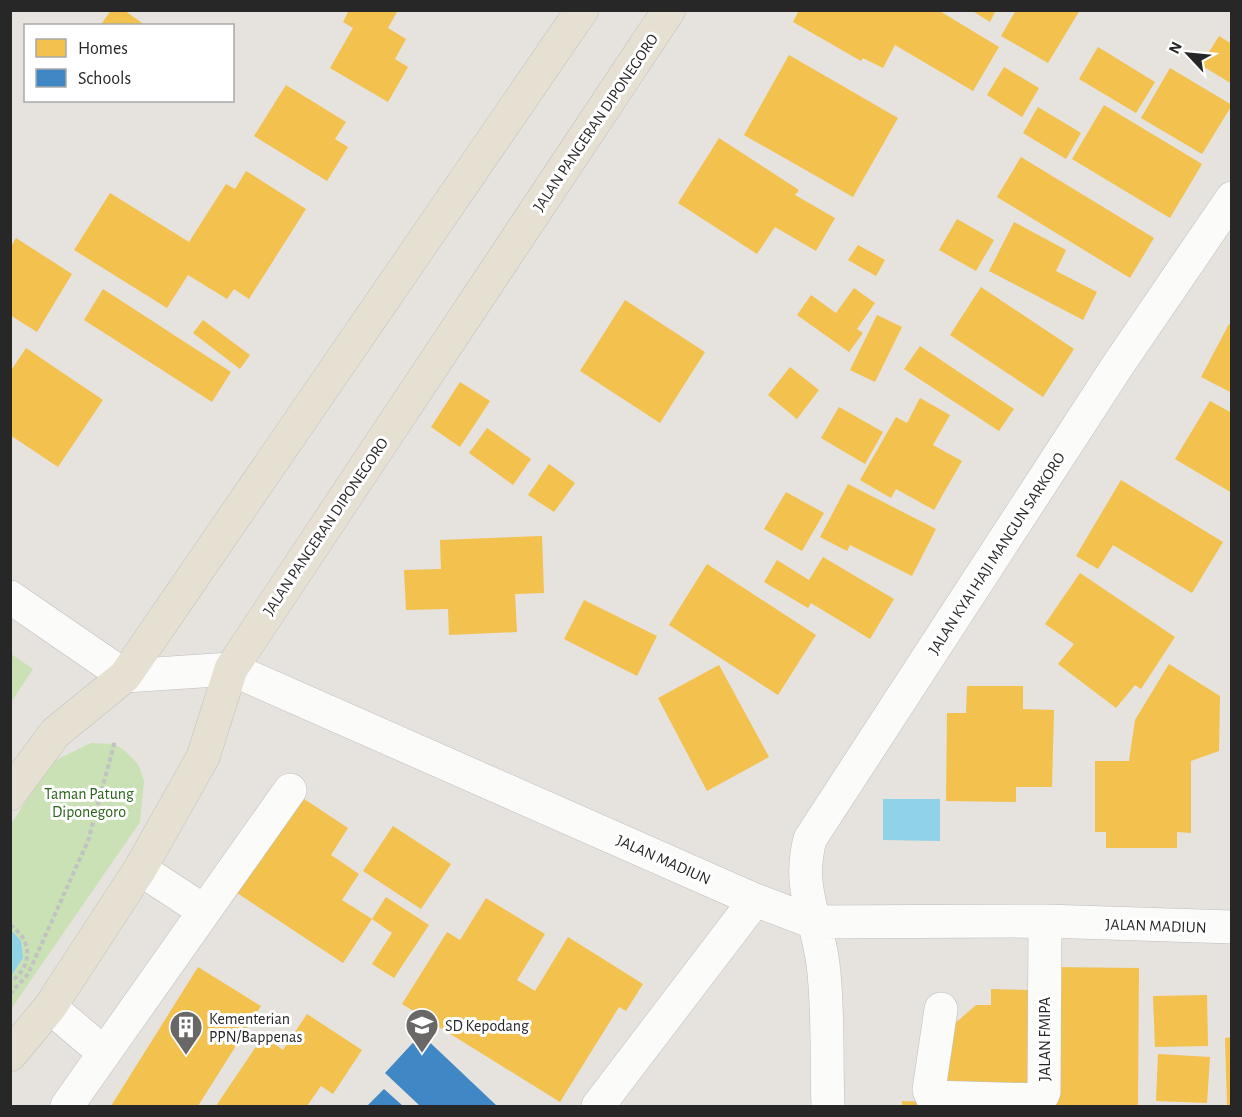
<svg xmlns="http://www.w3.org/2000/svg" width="1242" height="1117" font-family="'Alegreya Sans',sans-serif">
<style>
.green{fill:#c9e1b5}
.water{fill:#90d3e8}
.homes{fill:#f2c14e}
.schools{fill:#3f88c5}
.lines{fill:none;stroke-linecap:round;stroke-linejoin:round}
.minor-casing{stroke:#bfbebf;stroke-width:34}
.major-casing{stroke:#c3c1c0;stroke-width:34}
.path{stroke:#c2c2c2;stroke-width:4;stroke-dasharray:4.5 3;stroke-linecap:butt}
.minor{stroke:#fbfbfa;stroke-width:33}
.major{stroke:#e5e0d2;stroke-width:33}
.labels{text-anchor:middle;stroke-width:6;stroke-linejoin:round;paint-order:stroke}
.street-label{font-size:16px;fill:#272727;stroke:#fff}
.park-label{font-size:16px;fill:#2b621a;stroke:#fff}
.poi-label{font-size:16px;fill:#272727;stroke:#fff;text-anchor:start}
</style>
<rect width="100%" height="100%" fill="#e6e2dd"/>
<path class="green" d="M11 654 33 669 11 702Z
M91 743 114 744 125 751 138 764 144 781 140 822 11 1009V824L52 762Z"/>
<path class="water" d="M883 799H940V841L883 840Z
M11 930 21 941 23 958 11 976Z"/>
<path class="homes" d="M111 10H124L146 26H100Z
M349 10H398L388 28 406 39 395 59 408 67 388 102 330 68 353 28 343 22Z
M799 10H938L999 47 973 91 895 45 883 68 863 58 861 61 793 22Z
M971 10H996L990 22Z
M1016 10H1080L1048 63 1001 36Z
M1219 36 1232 44V84L1201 65Z
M1098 47 1155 82 1136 113 1079 79Z
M789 55 898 118 853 197 744 135Z
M1004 67 1039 88 1022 117 987 95Z
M1170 68 1232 105 1202 154 1141 118Z
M286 85 346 122 335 139 348 147 327 181 254 136Z
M1104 105 1202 164 1170 218 1072 159Z
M1038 107 1081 133 1066 159 1023 133Z
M719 138 799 190 795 195 835 218 816 251 775 227 757 254 678 203Z
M1021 157 1154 238 1130 278 997 197Z
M246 171 306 209 249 299 234 289 227 299 188 275 167 308 74 250 110 193 189 242 226 184 235 189Z
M957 219 994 240 976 271 939 250Z
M1014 222 1066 250 1056 271 1097 292 1083 320 989 271Z
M16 238 72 274 37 332 10 315V248Z
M858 245 885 260 876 276 848 260Z
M981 287 1074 349 1043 397 950 335Z
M854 288 875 303 857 329 863 333 849 352 797 315 811 295 836 313Z
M103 289 231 372 212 402 84 320Z
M625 300 705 352 660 423 580 371Z
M877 315 902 327 875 382 850 370Z
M203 320 250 355 240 369 193 333Z
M1229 324 1232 326V393L1201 377Z
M920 346 1014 409 999 431 904 369Z
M26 348 103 400 58 467 10 435V372Z
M790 367 819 390 797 419 768 395Z
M460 382 490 401 460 447 431 427Z
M920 398 950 415 933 445 962 461 934 510 896 489 891 498 860 480 896 417 907 423Z
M1210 401 1232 413V493L1175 459Z
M839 407 883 432 865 464 821 438Z
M487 428 531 459 513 485 469 453Z
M549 464 575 483 554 512 528 495Z
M1121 480 1223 542 1192 593 1113 545 1098 569 1076 556Z
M848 484 936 529 912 576 850 545 847 551 820 537Z
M786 492 824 513 802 551 764 529Z
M542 536 544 593 515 594 517 632 449 635 448 609 406 610 404 570 441 569 440 540Z
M823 557 894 599 870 639 811 603 808 608 764 582 777 560 809 580Z
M707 564 816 635 778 695 669 625Z
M1080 573 1175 637 1141 689 1135 685 1116 708 1058 664 1074 644 1045 624Z
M584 600 657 636 637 676 564 639Z
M1169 664 1220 696 1219 751 1191 761V833L1177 832V848H1106V832H1095V761H1129L1135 720Z
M719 665 769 757 707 791 658 698Z
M967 686H1023V709L1054 710 1052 787H1016V802L946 801 947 713H966Z
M292 791 348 828 331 855 359 874 342 900 372 919 343 963 228 887Z
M393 826 451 864 421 909 363 871Z
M386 897 429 925 394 978 372 964 392 933 372 919Z
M486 898 545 934 517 980 535 991 568 937 643 984 626 1011 619 1007 560 1102 402 1004 447 932 460 940Z
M198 967 261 1006 198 1106H111Z
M1050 967 1139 968 1138 1106H1049Z
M991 989 1030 990 1027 1092H938L952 1026 976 1005H991Z
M1207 995 1208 1046 1155 1047 1153 996Z
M307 1014 362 1050 333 1094 321 1086 307 1106H216L263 1036 283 1050Z
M1232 1037V1106H1227L1225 1038Z
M1158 1054 1210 1057 1207 1103 1156 1101Z
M902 1101 1002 1105V1106H902Z"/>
<path class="schools" d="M421 1034 497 1106H420L385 1073Z
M384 1089 403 1106H367Z"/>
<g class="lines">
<g class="minor-casing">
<path id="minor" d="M10 597 125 676 231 669 755 900 813 922 1045 921 1232 927
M140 869 204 911
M50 1007 104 1053
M941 1009 929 1090 932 1097 1040 1100 1044 1092 1045 921
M67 1106 290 790
M598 1106 755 900
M828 1106C826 1060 829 1011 823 964 817 917 797 889 810 839L1118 365 1232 198"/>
</g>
<g class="major-casing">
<path id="major" d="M10 794 55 733 125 676 582 10
M10 1055 50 1007 140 869 203 757 231 669 669 10"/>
</g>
<path class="path" d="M10 925C33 940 33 967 10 982
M10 994 28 974 88 841 115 741"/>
<use href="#minor" class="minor"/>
<use href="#major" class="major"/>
</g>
<defs>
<g id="school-pin" transform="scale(1.725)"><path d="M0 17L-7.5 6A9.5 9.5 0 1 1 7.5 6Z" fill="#6a6867" stroke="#fff"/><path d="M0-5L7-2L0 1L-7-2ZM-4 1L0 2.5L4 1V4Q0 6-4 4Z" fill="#fff"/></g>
<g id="building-pin" transform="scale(1.725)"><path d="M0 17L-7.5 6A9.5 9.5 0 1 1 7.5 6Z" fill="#6a6867" stroke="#fff"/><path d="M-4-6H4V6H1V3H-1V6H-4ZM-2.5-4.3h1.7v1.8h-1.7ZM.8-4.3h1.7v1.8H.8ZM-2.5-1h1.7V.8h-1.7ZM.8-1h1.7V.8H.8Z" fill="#fff"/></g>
</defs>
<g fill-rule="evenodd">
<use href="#school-pin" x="422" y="1025"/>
<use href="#building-pin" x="186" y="1027"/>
</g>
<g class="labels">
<g class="street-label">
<text transform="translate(595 122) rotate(-56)" y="6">JALAN PANGERAN DIPONEGORO</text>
<text transform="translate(325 526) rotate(-56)" y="6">JALAN PANGERAN DIPONEGORO</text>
<text transform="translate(996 553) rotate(-57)" y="6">JALAN KYAI HAJI MANGUN SARKORO</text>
<text transform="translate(664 859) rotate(24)" y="6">JALAN MADIUN</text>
<text transform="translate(1156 925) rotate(2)" y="6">JALAN MADIUN</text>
<text transform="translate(1044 1039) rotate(-90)" y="6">JALAN FMIPA</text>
</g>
<g class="park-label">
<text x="89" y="799">Taman Patung<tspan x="89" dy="18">Diponegoro</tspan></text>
</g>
<g class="poi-label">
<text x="209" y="1024">Kementerian<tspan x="209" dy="18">PPN/Bappenas</tspan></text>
<text x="445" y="1031">SD Kepodang</text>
</g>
</g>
<rect width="1242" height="1117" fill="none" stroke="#272727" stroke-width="24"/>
<rect x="24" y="24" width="210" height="78" fill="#ffffff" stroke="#a9a9a9" stroke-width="1.5"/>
<rect x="36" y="39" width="30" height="18" fill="#f2c14e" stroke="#a9a9a9" stroke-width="1.5"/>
<text x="78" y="54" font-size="18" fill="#272727">Homes</text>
<rect x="36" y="69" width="30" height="18" fill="#3f88c5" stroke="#a9a9a9" stroke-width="1.5"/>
<text x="78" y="84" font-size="18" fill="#272727">Schools</text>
<g transform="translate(1188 54) rotate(296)" stroke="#ffffff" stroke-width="4.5" paint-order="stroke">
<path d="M0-4.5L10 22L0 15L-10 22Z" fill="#272727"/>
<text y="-9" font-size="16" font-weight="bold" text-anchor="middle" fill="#272727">N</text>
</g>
</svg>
